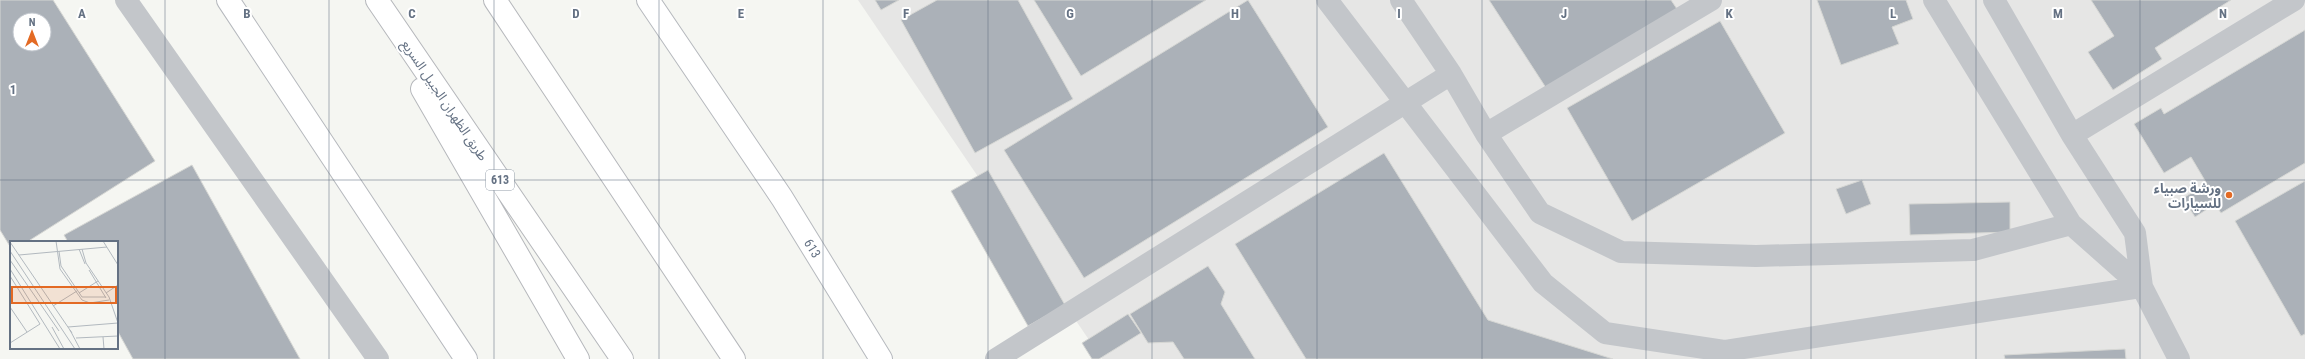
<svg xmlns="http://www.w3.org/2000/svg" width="2305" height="359" font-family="'Roboto Condensed','Noto Sans Arabic',sans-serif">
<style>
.built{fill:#e6e6e5}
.building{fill:#abb1b8;stroke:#d6d7d4;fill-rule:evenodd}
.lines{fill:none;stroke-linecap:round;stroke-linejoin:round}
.primary-casing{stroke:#b6b9be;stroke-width:24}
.motorway-casing{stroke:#b6b8bc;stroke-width:24}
.minor{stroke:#c3c6ca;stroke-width:22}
.primary{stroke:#fff;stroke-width:22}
.motorway{stroke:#fff;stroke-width:22}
.grid{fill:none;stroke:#647183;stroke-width:1;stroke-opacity:0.55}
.poi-dot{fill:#e36a24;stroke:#fff;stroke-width:1.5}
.labels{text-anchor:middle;stroke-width:4;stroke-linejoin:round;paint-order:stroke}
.shield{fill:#fff;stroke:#929ca8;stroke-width:1}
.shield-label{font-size:12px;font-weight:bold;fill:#647183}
.street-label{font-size:13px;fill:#647183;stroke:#fff}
.poi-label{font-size:13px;font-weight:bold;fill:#647183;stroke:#fff;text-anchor:end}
.inset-road{fill:none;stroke:#b2b9bf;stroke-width:1}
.view{fill:#e36a24;fill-opacity:0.15;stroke:#e36a24;stroke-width:2}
.inset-edge{fill:none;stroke:#647183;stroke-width:2}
.grid-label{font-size:13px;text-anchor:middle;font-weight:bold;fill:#647183;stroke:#fff;stroke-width:4;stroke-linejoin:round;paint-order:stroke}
</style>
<rect width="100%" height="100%" fill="#f5f6f2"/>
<path class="built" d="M858 0H2305V359H1102Z"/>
<path class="building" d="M0 0H53L155 161 27 242H11V248L0 230ZM20 20H44V44H20Z
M875 0H899L881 10Z
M937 0H1018L1073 99 975 153 901 20Z
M1034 0H1206L1081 76Z
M1248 0 1328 127 1084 278 1004 150Z
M1489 0H1671L1679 12 1550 94Z
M1817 0H1906L1913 19 1892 27 1899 44 1841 65Z
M2091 0H2231L2155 48 2162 59 2113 90 2088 52 2114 36Z
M1720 21 1785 133 1632 221 1567 108Z
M2305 30V163L2221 213 2215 204 2195 217 2183 198 2207 184 2191 157 2164 173 2134 124 2161 108 2164 114Z
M1384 153 1488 320 1613 359H1306L1235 244Z
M192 165 300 359H133L117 330V242H68L64 235Z
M988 170 1065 305 1028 326 951 191Z
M1862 180 1871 204 1846 214 1836 189Z
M2305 181V334L2301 336 2235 221Z
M2010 202V232L1910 235 1909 204Z
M1208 266 1225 292 1221 304 1255 359H1184L1173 342 1148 343 1130 314Z
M1128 314 1141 333 1099 359H1092L1082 343Z
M2125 349 2126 359H2005L2004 355Z"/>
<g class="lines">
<g class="primary-casing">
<g id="primary">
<path d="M228 0 466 359"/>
<path id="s1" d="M648 0 782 198 881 359"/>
</g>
</g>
<g class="motorway-casing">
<path id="motorway" d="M377 0 622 359
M495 0 734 359
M422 89 578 359"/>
</g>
<path class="minor" d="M126 0 378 359
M1327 0 1543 283 1605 333 1724 351 2142 287
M1401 0 1451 74 1486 134 1540 213 1621 252 1756 256 1973 250 2071 224
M1934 0 2071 224 2142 287
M1994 0 2072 135 2135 233 2142 287 2179 359
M1486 134 1711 0
M2072 135 2294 0
M996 359 1451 74"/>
<use href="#primary" class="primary"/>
<use href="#motorway" class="motorway"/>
</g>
<path class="grid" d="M165 0V359M329 0V359M494 0V359M659 0V359M823 0V359M988 0V359M1152 0V359M1317 0V359M1482 0V359M1646 0V359M1811 0V359M1976 0V359M2140 0V359M0 180H2305"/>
<circle class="poi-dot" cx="2229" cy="195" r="4"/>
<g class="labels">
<rect class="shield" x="486" y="170" width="28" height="20" rx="3"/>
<g class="shield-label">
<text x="500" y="184">613</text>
</g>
<g class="street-label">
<text transform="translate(445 100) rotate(56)" y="5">طريق الظهران الجبيل السريع</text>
<text dy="5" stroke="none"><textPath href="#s1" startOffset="298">613</textPath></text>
</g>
<g class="poi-label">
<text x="2221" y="193">ورشة صبياء<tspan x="2221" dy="15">للسيارات</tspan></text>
</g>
</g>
<g transform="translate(10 241)">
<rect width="108" height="108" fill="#f5f6f2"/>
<path class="inset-road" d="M46 0 50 28 72 59 80 62 99 59M93 0 108 24M0 1 62 92M69 8 75 23M72 8 76 22 99 56 108 82M0 10 65 108M49 10 51 25 72 56H96M9 14 97 6M0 19 49 90M0 28 50 108M79 29 96 57M0 35 30 83 0 102M69 52 88 40M96 52 108 44M43 65 67 50M0 66 17 91M42 86 54 108M58 86 108 82M60 89 70 108M93 96 94 108M66 97 108 95"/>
<path class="view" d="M2 46H106V62H2Z"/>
<rect width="108" height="108" class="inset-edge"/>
</g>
<g class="grid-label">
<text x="82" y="18">A</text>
<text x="247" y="18">B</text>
<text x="412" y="18">C</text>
<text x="576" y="18">D</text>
<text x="741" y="18">E</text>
<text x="906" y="18">F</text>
<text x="1070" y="18">G</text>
<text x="1235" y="18">H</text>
<text x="1399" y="18">I</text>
<text x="1564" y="18">J</text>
<text x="1729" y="18">K</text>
<text x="1893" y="18">L</text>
<text x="2058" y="18">M</text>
<text x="2223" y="18">N</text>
<text x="13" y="94">1</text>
</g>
<g transform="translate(32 32)"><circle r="19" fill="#ffffff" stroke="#c1c6cd"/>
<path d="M0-3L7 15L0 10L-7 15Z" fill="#e36a24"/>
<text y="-6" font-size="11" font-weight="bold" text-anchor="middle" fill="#647183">N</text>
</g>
</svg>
